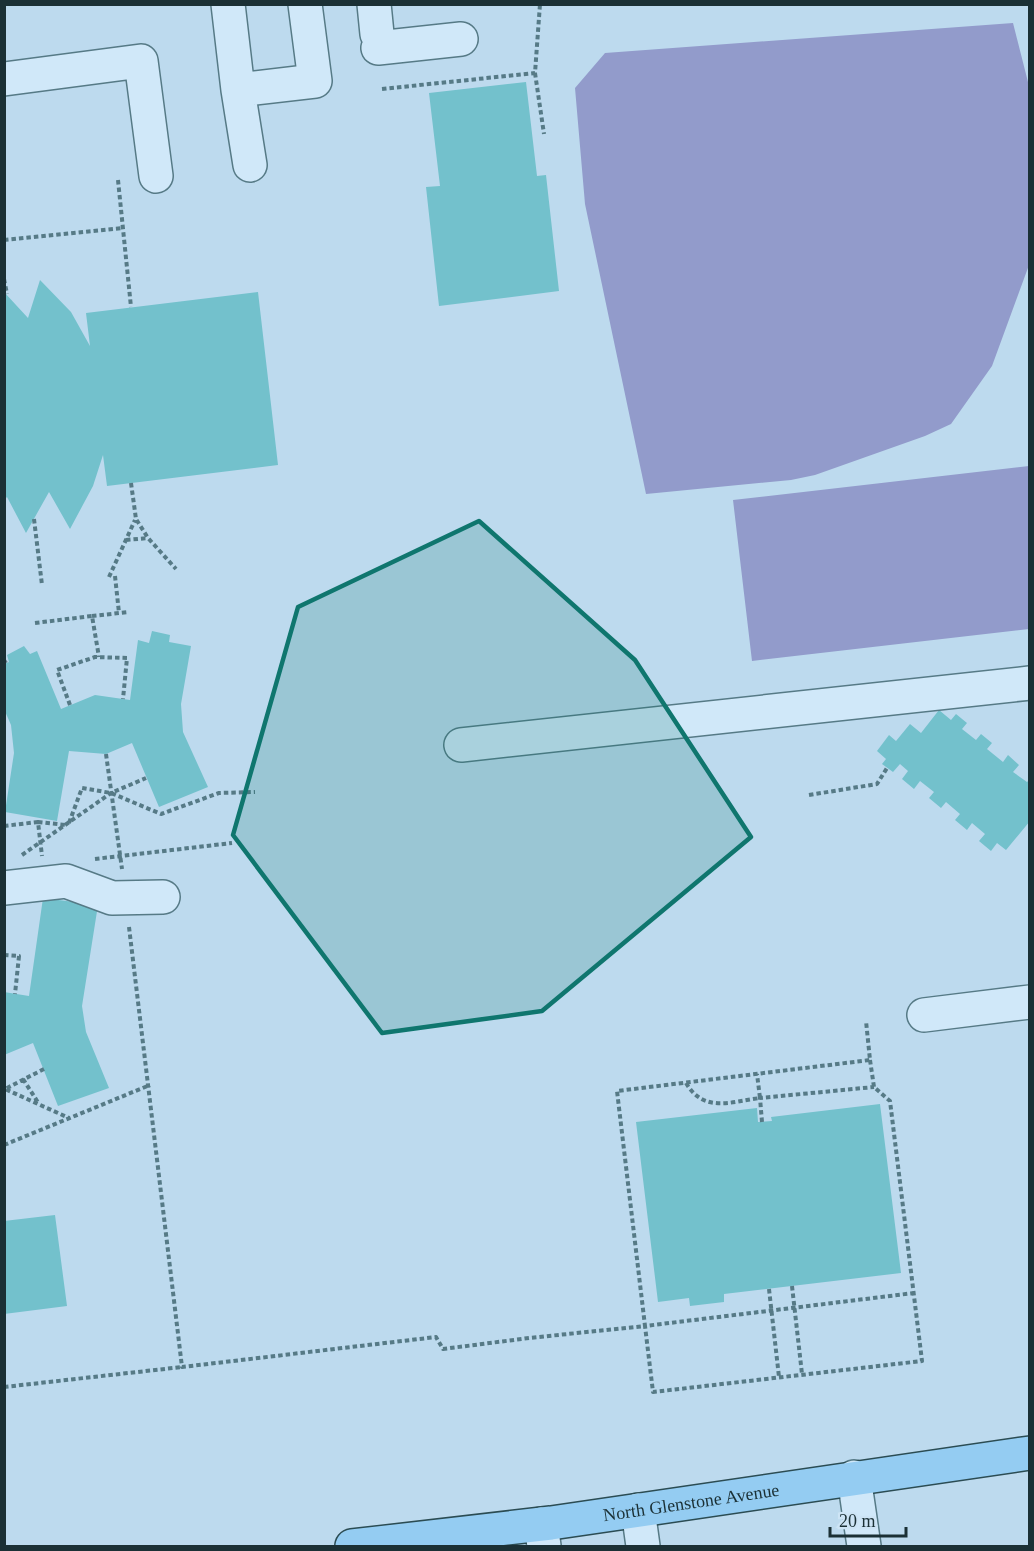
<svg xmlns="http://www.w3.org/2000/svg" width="1034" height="1551" font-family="'Times New Roman',serif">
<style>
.green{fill:#929bcb}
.building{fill:#73c1cc}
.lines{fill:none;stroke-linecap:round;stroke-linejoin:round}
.minor-casing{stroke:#567a86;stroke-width:36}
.major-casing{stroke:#2b4c53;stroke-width:36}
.path{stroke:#567a86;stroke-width:4;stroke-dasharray:4.5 3;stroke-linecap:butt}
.minor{stroke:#d0e8f9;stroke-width:33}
.major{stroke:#94ccf2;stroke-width:33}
.marked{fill:#0f766e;fill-opacity:0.2;stroke:#0f766e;stroke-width:4.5;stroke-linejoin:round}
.labels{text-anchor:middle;stroke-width:5;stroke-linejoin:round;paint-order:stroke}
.street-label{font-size:18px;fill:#1b3035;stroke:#cde4f5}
</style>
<rect width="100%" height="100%" fill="#bddaee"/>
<path class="green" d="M1013 23 1029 86V265L992 366 951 424 925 436 815 475 791 480 646 494 585 204 575 88 605 53Z
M1029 466V629L752 661 733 500Z"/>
<path class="building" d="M526 82 537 176 546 175 559 291 439 306 426 187 440 186 429 93Z
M40 280 71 312 90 346 86 313 258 292 278 465 107 486 103 455 93 486 70 529 49 492 26 533 7 497 4 500V292L28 318Z
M152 631 170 635 169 642 191 646 181 704 183 732 208 787 159 807 132 743 106 754 69 751 57 821 5 812 14 753 11 725 4 709V664L9 662 7 655 24 646 30 654 37 651 61 709 95 695 130 700 138 640 149 643Z
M939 710 951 720 956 714 967 723 962 729 976 740 981 734 992 743 987 749 1003 762 1008 755 1019 765 1013 772 1027 782 1030 779V821L1006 850 997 843 991 851 979 841 985 834 972 823 967 830 955 820 960 814 946 802 941 808 929 798 934 792 920 781 914 789 902 779 908 771 900 764 893 772 882 764 886 759 877 751 889 735 896 741 910 724 921 733Z
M43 898 98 905 82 1006 86 1032 109 1088 58 1106 33 1043 4 1055V992L29 996Z
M880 1104 901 1273 724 1294V1302L690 1306 689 1298 658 1302 636 1122 757 1108 758 1122 772 1121 771 1117Z
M55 1215 67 1306 4 1314V1221Z"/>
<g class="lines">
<g class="minor-casing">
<path id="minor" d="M228 4 238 90 250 165
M374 4 377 34
M378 48 461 39
M4 79 141 61 156 176
M238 90 315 81 305 4
M461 745 1030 683
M4 888 66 881 112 898 163 897
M924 1015 1030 1002
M854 1477 864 1546
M638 1510 643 1546
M541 1524 544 1546"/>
</g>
<g class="major-casing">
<g id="major">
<path id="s1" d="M352 1546 551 1523 1030 1453"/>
</g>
</g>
<path class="path" d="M535 73 544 134
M382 89 535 73 540 4
M118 180 131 307
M4 240 123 228
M4 279 7 294
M131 483 136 519 148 538 176 569
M34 519 42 585
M126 540 148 538
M115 576 119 613
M109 577 135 520
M92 616 129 612
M35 623 92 616 99 657
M4 660 6 663
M70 705 57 670 95 657 127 658 123 699
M106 754 122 869
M809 795 877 784 887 768
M38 822 66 825
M69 823 82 788 111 793 161 814 219 793 255 792
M4 826 38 822 42 856
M22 855 111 793 146 778
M95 859 232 843
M129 927 182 1367 436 1337 443 1349 529 1338 645 1326 617 1091 870 1060 866 1021
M4 955 19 956 15 994
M870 1060 874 1087 890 1101 922 1361 653 1392 645 1326 914 1293
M44 1069 5 1089 69 1118
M23 1079 39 1104
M686 1083C704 1113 730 1102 760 1098L757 1074
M762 1122 760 1098 874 1087
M4 1145 150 1085
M792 1286 802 1374
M769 1289 779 1377
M4 1387 182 1367"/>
<use href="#minor" class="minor"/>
<use href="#major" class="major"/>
</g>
<path class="marked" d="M479 521 635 660 751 837 542 1011 382 1033 233 835 298 607Z"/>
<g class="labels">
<g class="street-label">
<text dy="6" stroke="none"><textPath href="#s1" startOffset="342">North Glenstone Avenue</textPath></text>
</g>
</g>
<rect width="1034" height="1551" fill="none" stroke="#1b3035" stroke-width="12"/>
<path d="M830 1527v9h76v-9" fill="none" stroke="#1b3035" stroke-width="3"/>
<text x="839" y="1527" font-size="18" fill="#1b3035" stroke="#cde4f5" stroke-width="4.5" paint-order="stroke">20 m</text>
</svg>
